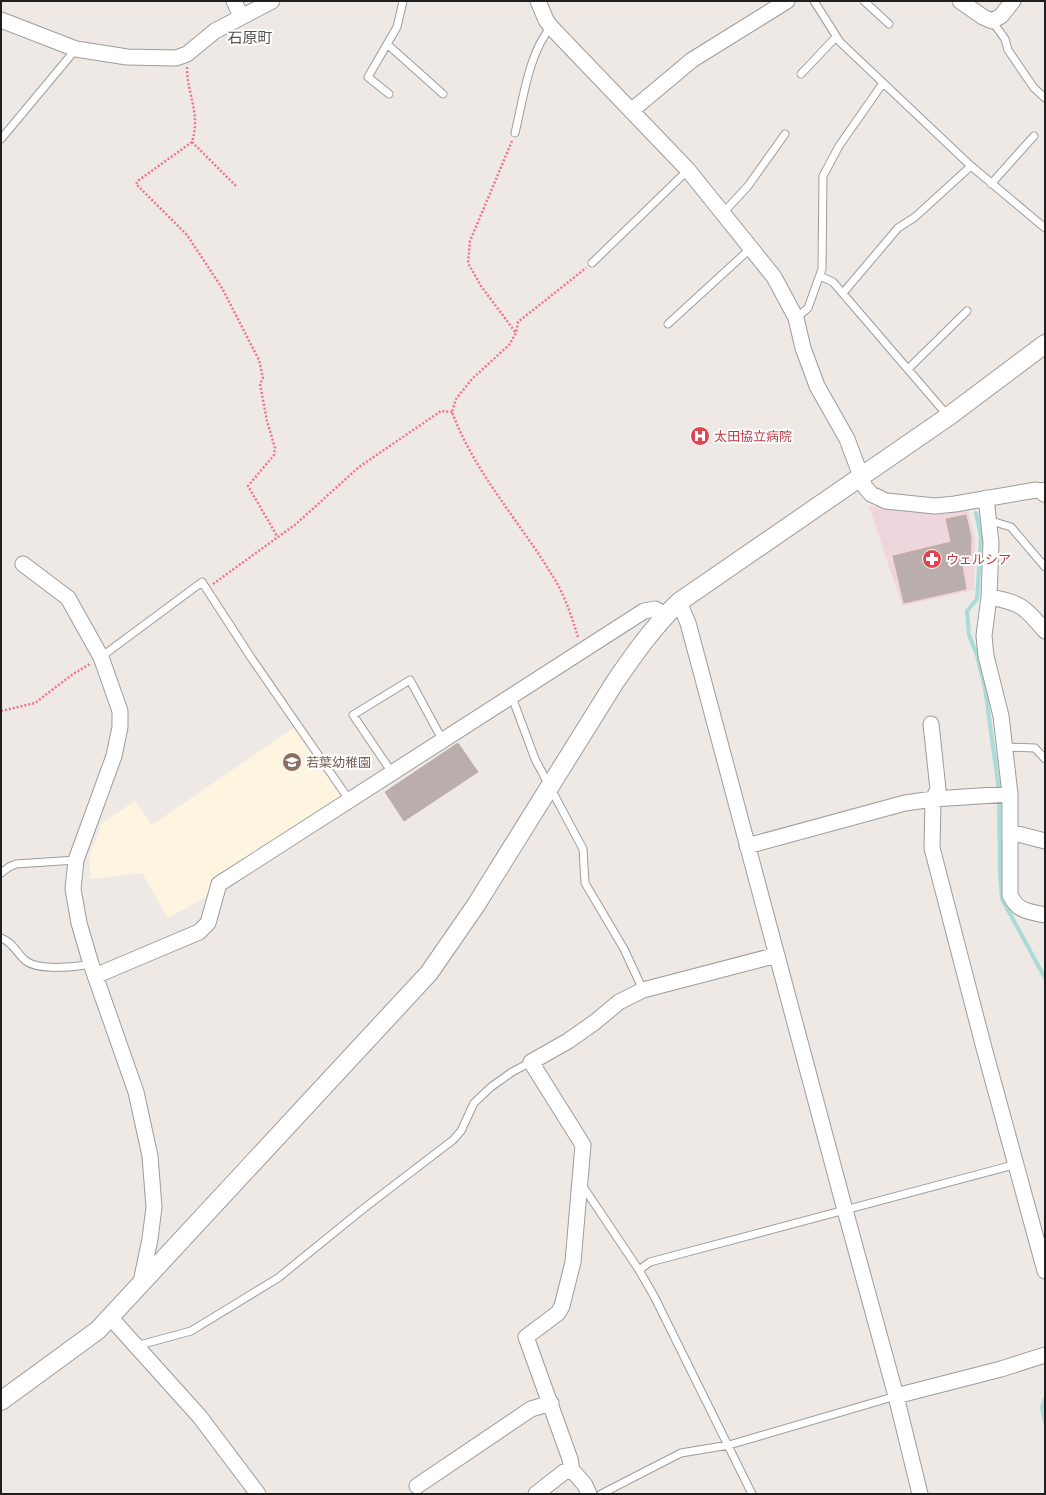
<svg xmlns="http://www.w3.org/2000/svg" width="1046" height="1495" font-family="'Varela Round','Noto Sans JP',sans-serif">
<style>
.commercial{fill:#efd6dd}
.education{fill:#fef5e1}
.lines{fill:none;stroke-linecap:round;stroke-linejoin:round}
.stream{stroke:#a9dbd7;stroke-width:4}
.building{fill:#b9aeac;stroke:#c1aca9}
.service-casing{stroke:#9c9c9c;stroke-width:9}
.minor-casing{stroke:#9c9c9c;stroke-width:17}
.tertiary-casing{stroke:#9c9c9c;stroke-width:20}
.path{stroke:#f3738d;stroke-width:2.5;stroke-dasharray:2 2;stroke-linecap:butt}
.service{stroke:#fff;stroke-width:7}
.minor{stroke:#fff;stroke-width:15}
.tertiary{stroke:#fff;stroke-width:18}
.labels{text-anchor:middle;stroke-width:4;stroke-linejoin:round;paint-order:stroke}
.health-label{font-size:13px;fill:#be3a42;stroke:#fff;text-anchor:start}
.education-label{font-size:13px;fill:#785e54;stroke:#fff;text-anchor:start}
.quarter-label{font-size:15px;fill:#525252;stroke:#fff}
</style>
<rect width="100%" height="100%" fill="#efe9e6"/>
<path class="commercial" d="M869 506 968 510 975 539 974 590 902 606Z"/>
<path class="education" d="M295 727 343 799 212 894 168 918 142 873 91 879 89 857 102 823 135 801 152 825Z"/>
<g class="lines">
<path class="stream" d="M976 513 981 537 977 599 967 611 969 635 977 655 985 688 999 790
M999 801 1000 874 1002 899 1045 978
M1045 1399 1042 1408 1045 1422"/>
</g>
<path class="building" d="M966 515 971 538 970 563 962 565 966 589 904 603 893 556 951 542 946 519Z
M458 743 478 772 404 821 385 792Z"/>
<g class="lines">
<g class="service-casing">
<path id="service" d="M814 1 840 42 971 166 1045 228
M864 1 889 24
M992 21 1005 39 1008 50 1034 88 1045 98
M387 44 443 94
M801 74 836 37
M389 94 368 77 397 27 403 1
M515 133C523 100 529 52 551 27
M1 139 76 49
M991 184 1034 136
M723 213 748 186 785 134
M592 263 688 170
M820 276 833 282 948 416
M843 293 898 228 915 217 971 166
M796 318 808 308 822 269 823 176 839 146 883 83
M668 324 751 248
M908 369 967 311
M988 520 1011 527 1045 567
M101 657 202 582 250 656 350 801
M512 697 535 759 583 849 585 883 624 949 643 990
M1005 747 1035 748 1045 759
M393 774 353 715 410 680 443 741
M1 873 9 867 16 864 76 860
M1 938C13 942 17 954 26 961 40 971 74 967 91 964
M582 1185 639 1270 654 1296 752 1494
M639 1270 650 1262 1017 1164
M136 1346 191 1331 278 1278 363 1209 453 1140 461 1131 474 1103 491 1087 512 1072 531 1062
M601 1494 681 1453 729 1445 896 1396"/>
</g>
<g class="minor-casing">
<path id="minor" d="M234 1 241 16
M538 1 546 20 551 27 688 170 774 277 796 318 803 348 817 386 847 439 865 487 871 494 886 501 935 506 955 504 1036 490 1045 492V490
M960 1 983 17 992 21 1001 16 1013 1
M1 20 76 49 127 57 176 58 187 54 215 31 272 1
M631 111 692 60 787 1
M986 498 991 543 989 597 984 636 986 656 1001 716 1010 794V895C1018 912 1028 911 1045 915
M23 564 68 598 101 657 120 711V727L114 756 76 860 73 889 79 923 91 964 136 1092 150 1156 154 1207 150 1239 141 1282
M989 597C1020 602 1025 607 1045 631
M679 602 688 623 845 1210 896 1396 920 1494
M931 724 938 789 933 799 932 848 984 1048 1045 1271
M1010 832 1045 841
M747 846 905 803 933 799 1010 794
M95 976 199 932 208 923 219 884 644 611 655 609 666 615
M110 1317 200 1417 258 1494
M896 1396 1001 1369 1045 1355
M572 1470 570 1459 526 1337 558 1313 562 1306 573 1262 583 1145 531 1062 568 1041 595 1022 619 1002 643 990 777 955
M417 1486 531 1409 551 1403
M536 1494 564 1472 572 1470 585 1485 589 1494"/>
</g>
<g class="tertiary-casing">
<path id="tertiary" d="M1045 492V493
M1 1401 98 1330 429 973 476 905 615 682C635 653 654 626 679 602L949 416 1045 344"/>
</g>
<path class="path" d="M187 67C187 94 201 114 192 142L139 180 136 184 187 235 222 288 259 360 263 378 260 384 267 421 275 448 274 455 248 486 277 536
M512 141 470 241 468 263 481 286 516 333
M192 142 236 186
M213 584 296 524 359 467 441 411 452 412
M578 637C572 618 566 598 555 580 522 524 475 474 452 412L456 399 472 379 509 345 516 333 518 322 586 268
M1 711 35 703 73 674 90 664"/>
<use href="#service" class="service"/>
<use href="#minor" class="minor"/>
<use href="#tertiary" class="tertiary"/>
</g>
<defs>
<g id="hospital-disc" transform="scale(1)"><circle r="9.5" fill="#e0444e" stroke="#fff"/><path d="M-5-5h3v3.5h4V-5h3V5h-3V1.5h-4V5h-3Z" fill="#fff"/></g>
<g id="pharmacy-disc" transform="scale(1)"><circle r="9.5" fill="#e0444e" stroke="#fff"/><path d="M-2-6h4v4h4v4h-4v4h-4v-4h-4v-4h4Z" fill="#fff"/></g>
<g id="school-disc" transform="scale(1)"><circle r="9.5" fill="#8d6e63" stroke="#fff"/><path d="M0-5L7-2L0 1L-7-2ZM-4 1L0 2.5L4 1V4Q0 6-4 4Z" fill="#fff"/></g>
</defs>
<g fill-rule="evenodd">
<use href="#hospital-disc" x="700" y="436"/>
<use href="#pharmacy-disc" x="932" y="559"/>
<use href="#school-disc" x="292" y="762"/>
</g>
<g class="labels">
<g class="health-label">
<text x="714" y="441">太田協立病院</text>
<text x="946" y="564">ウェルシア</text>
</g>
<g class="education-label">
<text x="306" y="767">若葉幼稚園</text>
</g>
<g class="quarter-label">
<text x="250" y="43">石原町</text>
</g>
</g>
<rect width="1046" height="1495" fill="none" stroke="#1f1f1f" stroke-width="4"/>
</svg>
